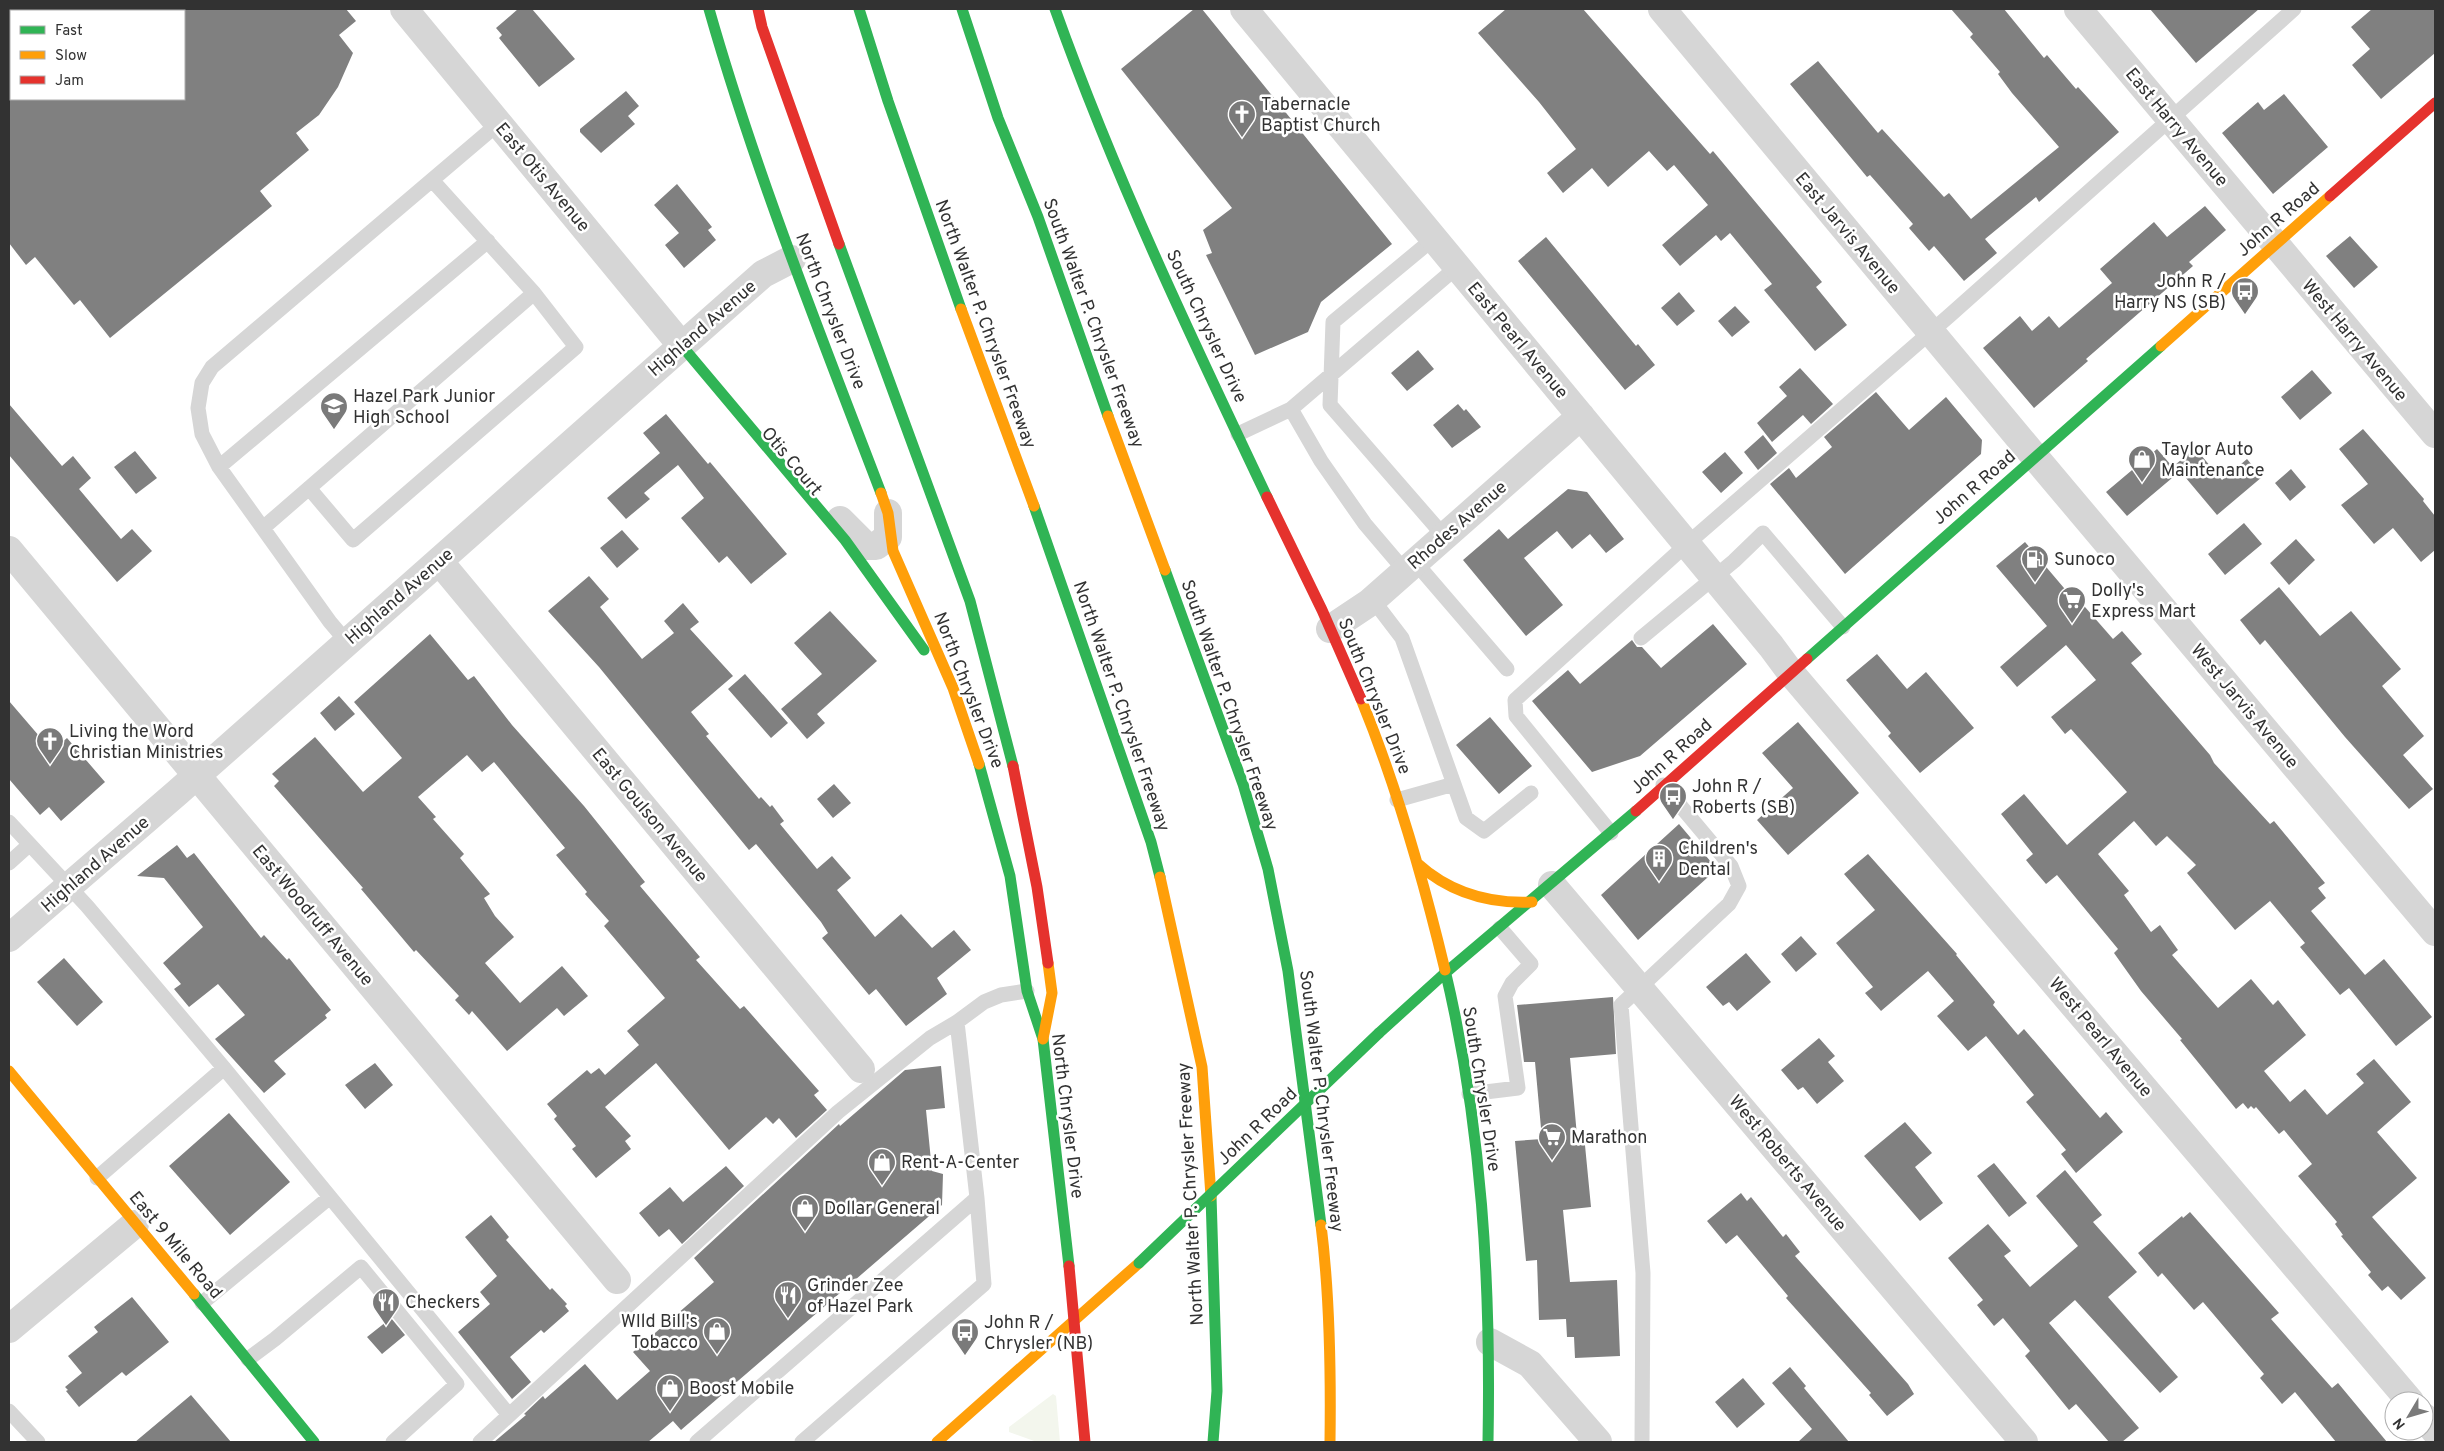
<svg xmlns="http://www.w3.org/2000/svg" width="2444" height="1451" font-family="Overpass,sans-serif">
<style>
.green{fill:#f3f6ed}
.building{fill:#808080}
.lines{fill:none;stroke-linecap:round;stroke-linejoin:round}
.lane{stroke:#d6d6d6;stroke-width:15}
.street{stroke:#d6d6d6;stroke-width:28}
.fast{stroke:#30b455;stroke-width:11}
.slow{stroke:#ff9f0a;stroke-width:11}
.jam{stroke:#e5322d;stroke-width:11}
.fast-bridge{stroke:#30b455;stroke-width:11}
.labels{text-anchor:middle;stroke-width:5;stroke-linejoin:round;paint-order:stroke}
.poi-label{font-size:18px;fill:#323232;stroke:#fff;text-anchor:start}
.street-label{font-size:18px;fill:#323232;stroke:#fff}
</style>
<rect width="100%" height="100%" fill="#fff"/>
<path class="green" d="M1053 1394 1056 1396 1060 1442H1037L1009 1432V1427Z"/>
<path class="building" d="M184 9H346L356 21 339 35 353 53 338 87 319 115 296 133 309 150 260 191 272 206 110 338 80 300 74 305 35 257 26 265 9 243V99H184Z
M518 9H532L575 59 539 87 499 38 502 35 496 28Z
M1194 9H1202L1392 244 1321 302 1308 332 1255 355 1206 255 1212 253 1203 230 1232 208 1121 69Z
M1506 9H1583L1710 154 1713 151 1822 282 1816 287 1847 325 1815 351 1764 290 1772 284 1730 233 1721 241 1716 235 1680 266 1662 245 1708 205 1674 165 1667 171 1649 151 1608 187 1592 168 1563 193 1547 173 1576 149 1539 102 1478 33Z
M1951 9H2004L2044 58 2047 55 2076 89 2078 87 2119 132 2039 202 2036 197 1985 239 1997 253 1964 281 1934 246 1929 251 1909 228 1913 224 1870 175 1867 177 1790 84 1818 61 1878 133 1882 129 1944 197 1949 193 1971 219 2059 147 2012 93 1998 74 2000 72 1970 37 1973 34Z
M2150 9H2259L2196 63Z
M2372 9H2435V53L2381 99 2352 65 2370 49 2351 27Z
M626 91 639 106 628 116 635 124 601 153 580 132V129Z
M2284 94 2328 147 2273 194 2222 133 2258 102 2264 110Z
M677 184 712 227 708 230 716 240 684 268 665 245 679 233 654 205Z
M2205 206 2226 230 2189 262 2193 266 2086 359 2088 361 2034 408 1983 348 2020 316 2032 331 2049 316 2059 328 2112 283 2100 269 2154 222 2167 237Z
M2350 236 2378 267 2354 288 2326 256Z
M1546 237 1636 346 1638 344 1655 365 1625 390 1518 261Z
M1679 292 1695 311 1677 326 1661 308Z
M1735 306 1750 322 1732 337 1718 321Z
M1418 350 1434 369 1407 391 1391 373Z
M1800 368 1833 404 1811 424 1803 415 1772 442 1757 423 1787 396 1779 387Z
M2312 370 2332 393 2300 420 2281 397Z
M1876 392 1909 430 1946 397 1982 440 1981 454 1845 574 1770 484 1789 468 1796 478 1832 447 1824 437Z
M9 404 62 466 73 456 91 478 79 489 121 539 132 529 152 551 117 582 9 455Z
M1458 404 1464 411 1466 409 1481 427 1452 448 1433 425Z
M666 414 708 464 710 462 787 554 751 584 727 556 719 563 681 518 704 498 678 465 644 493 650 499 626 519 607 498 660 453 643 433Z
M2363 429 2424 499 2423 501 2435 516V550L2421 562 2393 528 2374 544 2341 505 2368 484 2339 449Z
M1763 435 1777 453 1758 470 1744 452Z
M2195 448 2222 480 2247 459 2262 477 2217 515 2175 465Z
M2157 449 2178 473 2127 516 2106 492Z
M135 451 157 478 136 494 114 467Z
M1725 452 1743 473 1721 493 1702 472Z
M2291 469 2306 487 2290 501 2275 483Z
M1568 489 1587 492 1624 539 1606 553 1590 534 1572 549 1557 531 1524 558 1563 605 1526 636 1463 560 1499 529 1508 539Z
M2244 523 2262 544 2225 575 2208 554Z
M622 530 639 549 617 568 600 548Z
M2296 539 2315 560 2289 585 2270 563Z
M2025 542 2075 601 2078 599 2113 639 2122 631 2142 654 2131 663 2210 755 2214 763 2270 824 2274 821 2325 883 2318 888 2326 898 2311 911 2365 975 2384 959 2432 1017 2396 1046 2349 988 2340 995 2300 947 2305 943 2270 901 2235 930 2187 873 2196 865 2167 836 2156 846 2134 821 2098 854 2129 891 2124 895 2151 932 2160 925 2178 950 2172 955 2218 1008 2251 979 2273 1005 2278 1000 2306 1035 2264 1071 2290 1102 2305 1089 2327 1115 2364 1083 2356 1074 2374 1059 2411 1102 2377 1132 2417 1178 2372 1217 2426 1278 2401 1300 2388 1286 2382 1291 2368 1275 2371 1272 2341 1236 2343 1235 2335 1224 2337 1222 2298 1176 2312 1164 2284 1130 2279 1134 2256 1107 2254 1109 2251 1106 2248 1109 2243 1103 2236 1109 2180 1040 2182 1039 2141 991 2114 953 2118 949 2057 875 2046 884 2030 865 2026 860 2033 854 2001 814 2024 794 2067 845 2127 792 2071 729 2065 734 2051 717 2096 680 2066 645 2017 687 2000 667 2047 626 1996 566Z
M589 576 609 599 600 607 642 659 674 633 664 621 683 603 699 622 690 629 733 676 691 712 709 734 706 736 759 799 761 797 770 807 772 805 784 821 780 824 817 869 832 856 851 878 837 890 875 937 901 914 932 948 954 930 971 950 937 978 947 994 906 1026 876 989 869 995 822 938 828 933 821 922 756 844 749 850 599 667 548 611Z
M2279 587 2320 636 2351 611 2401 669 2382 686 2424 736 2403 755 2433 789 2409 809 2345 737 2265 640 2260 645 2240 620Z
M830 611 877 661 817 714 825 723 807 739 781 709 822 674 794 643Z
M1713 624 1747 664 1640 756 1592 772 1532 701 1568 670 1580 684 1632 640 1637 647H1642L1661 668Z
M430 634 468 680 474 676 512 725 584 806 645 882 640 886 700 957 696 960 740 1009 744 1006 819 1091 814 1095 827 1110 796 1138 779 1118 773 1124 766 1117 729 1150 656 1063 605 1107 631 1136 625 1141 631 1149 596 1178 572 1149 576 1146 554 1119 557 1116 547 1104 587 1070 591 1074 599 1068 605 1075 639 1045 627 1031 665 998 604 926 609 921 585 894 587 892 556 855 565 848 532 808 494 762 482 772 467 755 418 797 436 817 433 819 464 854 460 858 490 894 484 898 495 916 514 937 485 963 520 1003 562 966 588 996 564 1016 557 1008 507 1051 472 1011 469 1015 455 1000 459 996 416 950 414 952 361 889 363 888 274 786 279 781 272 774 315 737 363 792 402 758 354 702Z
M1877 654 1907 689 1926 672 1974 728 1920 773 1888 736 1891 733 1846 680Z
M745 674 788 723 771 738 728 689Z
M339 696 355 714 335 731 320 713Z
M9 701 52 751 67 738 105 782 61 821 49 807 40 815 9 779Z
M1490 717 1532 766 1499 794 1456 745Z
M1798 722 1859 793 1788 855 1757 820 1793 788 1762 753Z
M834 784 851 803 833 818 817 799Z
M1679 824 1717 869 1638 940 1601 895Z
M177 845 187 858 194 853 261 938 264 935 287 960 289 958 331 1010 325 1015 327 1018 274 1061 286 1074 264 1093 215 1039 245 1015 218 984 189 1007 174 989 181 984 163 963 203 927 164 878 137 876Z
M1868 854 1957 954 1956 955 1995 1002 1993 1005 2018 1035 2024 1029 2100 1118 2106 1112 2123 1132 2076 1173 2061 1154 2066 1150 2026 1102 2034 1095 1986 1036 1968 1051 1937 1016 1954 1001 1928 971 1881 1011 1865 993 1873 987 1836 943 1875 910 1844 874Z
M1801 936 1817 954 1796 972 1781 954Z
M1746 953 1771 982 1737 1011 1729 1002 1723 1006 1706 987Z
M64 958 103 1002 77 1026 37 982Z
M1613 997 1616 1054 1570 1058 1577 1136 1584 1135 1591 1207 1563 1210 1570 1282 1617 1280 1620 1356 1575 1358 1574 1337H1567L1566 1319 1539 1320 1537 1260 1526 1261 1515 1141 1542 1139 1535 1062H1524L1517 1005Z
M1819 1038 1835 1056 1828 1062 1844 1081 1817 1104 1803 1087 1798 1090 1781 1070Z
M375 1063 393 1085 365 1109 345 1085Z
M941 1066 945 1108 926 1110 932 1171 943 1174 942 1205 681 1430 673 1421 648 1442H494L526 1415 524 1414 543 1396 545 1399 585 1364 617 1400 650 1371 633 1352 714 1282 694 1258 839 1124 840 1126 905 1070Z
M229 1113 290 1182 230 1235 169 1166Z
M1905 1122 1932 1153 1915 1167 1943 1203 1920 1221 1864 1156Z
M1994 1163 2027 1203 2009 1217 1977 1176Z
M726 1166 744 1186 682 1244 669 1229 659 1237 639 1213 670 1187 683 1202Z
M2065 1170 2102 1215 2093 1222 2137 1272 2108 1297 2178 1377 2160 1393 2075 1300 2049 1323 2139 1428 2122 1442H2109L2076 1404 2069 1410 2025 1356 2030 1351 2003 1318 1994 1326 1977 1305 1983 1300 1948 1258 1988 1224 2011 1251 2004 1256 2030 1287 2078 1246 2036 1196Z
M1741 1193 1747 1201 1751 1197 1783 1237 1786 1234 1800 1252 1795 1256 1908 1384 1914 1394 1887 1416 1869 1395 1871 1393 1786 1298 1788 1296 1737 1235 1726 1244 1707 1221Z
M2190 1212 2279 1313 2271 1319 2332 1388 2338 1383 2387 1442H2336L2295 1392 2282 1404 2260 1378 2264 1374 2203 1302 2194 1310 2162 1273 2158 1277 2138 1253 2182 1216 2183 1218Z
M491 1215 509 1237 506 1240 550 1290 552 1288 567 1304 565 1306 569 1311 544 1333 541 1330 510 1357 531 1382 512 1399 458 1332 490 1304 480 1292 497 1276 465 1237Z
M132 1297 169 1342 126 1376 122 1372 79 1407 66 1391 68 1390 65 1387 82 1373 68 1356 98 1332 94 1327Z
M391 1318 405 1335 382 1354 367 1337Z
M1790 1367 1806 1386 1804 1388 1849 1442H1798L1812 1429 1772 1383Z
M1743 1378 1765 1404 1737 1428 1715 1402Z
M191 1395 231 1442H135Z"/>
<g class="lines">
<path class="lane" d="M1433 239 1333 322 1330 405 1444 536
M1238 434 1291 409
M219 467 488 241
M309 488 353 540 576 347 534 293
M263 528 534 293 432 180
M1415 562 1507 669
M1405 571 1365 524 1321 461 1291 409 1457 267
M1373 600 1402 638 1466 818 1484 831 1531 793
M1641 638 1734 561 1763 533 1843 627
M347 642 330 622 219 467 202 434 198 408 202 383 212 367 499 123
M1397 800 1454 784
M9 822 87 906 224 1068 509 1415
M1611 833 1516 716 1515 700 1687 544 1949 316 2294 9
M9 863 29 845
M1469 1094 1518 1088 1505 996 1512 983 1531 964 1500 928
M97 1178 224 1068
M202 1303 330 1197
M248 1359 275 1339 361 1267 457 1384 393 1442
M9 1411 38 1442
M480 1442 838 1112 930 1038 957 1022 984 1002 1001 995 1027 991
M697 1442 977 1198
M802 1442 984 1284 977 1198 957 1022
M1642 1442 1643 1273 1621 1005 1729 904 1739 886 1731 866 1663 785"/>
<path class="street" d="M404 9 682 346
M1244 9 1771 646 1791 673 2410 1401
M1662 9 2035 457 2435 932
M2078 9 2435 434
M840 520 866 546H876L888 537V513
M9 550 617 1280
M439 561 861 1069
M1330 629 1369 603 1581 416
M1552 885 2024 1442
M9 938 178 792 763 274 792 259
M9 1329 135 1224
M1490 1342 1530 1364 1598 1442
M2424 1417 2435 1431"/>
<path class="fast" d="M709 9C756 174 820 333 881 493
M859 9 888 101 961 309
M962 9 998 118 1038 217 1108 416
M1055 9C1115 177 1191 337 1267 497
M839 244 970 601 1013 766
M682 346 845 540 924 650
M1034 506 1151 842 1160 877
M1165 570 1243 784 1268 869 1288 971 1321 1225
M1807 659 2161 346
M979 764 1010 876 1027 991 1043 1039 1069 1266
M1445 970C1482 1125 1491 1283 1488 1442
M1379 1033 1444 974 1636 811
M1211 1196 1217 1391 1213 1442
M194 1294 314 1442"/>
<path class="slow" d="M961 309 1034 506
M2161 346 2330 196
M1108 416 1165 570
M881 493 888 513 893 551 953 688 979 764
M1361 699C1397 787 1423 878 1445 970
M1417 863C1450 893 1488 904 1532 902
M1160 877 1202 1067 1211 1196
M1043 1039 1052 993 1048 963
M9 1071 194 1294
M1321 1225C1330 1297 1331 1370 1330 1442
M937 1442 1139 1263"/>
<path class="jam" d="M758 9 762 27 839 244
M2330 196 2435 103
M1267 497 1322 610 1361 699
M1013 766 1037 887 1048 963
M1636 811 1807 659
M1069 1266 1085 1442"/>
<path class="fast-bridge" d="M1139 1263 1379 1033"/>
</g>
<defs>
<g id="church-pin" transform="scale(1.4375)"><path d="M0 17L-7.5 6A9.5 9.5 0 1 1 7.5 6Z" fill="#7a7a7a" stroke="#fff"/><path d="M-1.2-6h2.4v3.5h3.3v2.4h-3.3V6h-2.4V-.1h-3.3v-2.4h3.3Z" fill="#fff"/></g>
<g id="bus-pin" transform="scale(1.4375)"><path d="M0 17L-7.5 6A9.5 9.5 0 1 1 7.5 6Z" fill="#7a7a7a" stroke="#fff"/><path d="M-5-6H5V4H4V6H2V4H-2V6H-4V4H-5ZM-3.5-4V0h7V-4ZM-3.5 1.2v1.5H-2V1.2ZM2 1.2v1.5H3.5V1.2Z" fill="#fff"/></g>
<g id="school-pin" transform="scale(1.4375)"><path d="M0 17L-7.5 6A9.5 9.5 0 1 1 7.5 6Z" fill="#7a7a7a" stroke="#fff"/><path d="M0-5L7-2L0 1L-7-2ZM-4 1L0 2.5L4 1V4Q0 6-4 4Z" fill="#fff"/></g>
<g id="shop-pin" transform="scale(1.4375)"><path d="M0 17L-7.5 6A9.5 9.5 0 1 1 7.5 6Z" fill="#7a7a7a" stroke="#fff"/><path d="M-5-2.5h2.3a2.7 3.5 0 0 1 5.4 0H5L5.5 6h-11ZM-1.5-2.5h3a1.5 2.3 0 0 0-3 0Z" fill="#fff"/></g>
<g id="fuel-pin" transform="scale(1.4375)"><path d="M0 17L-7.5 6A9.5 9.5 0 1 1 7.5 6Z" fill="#7a7a7a" stroke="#fff"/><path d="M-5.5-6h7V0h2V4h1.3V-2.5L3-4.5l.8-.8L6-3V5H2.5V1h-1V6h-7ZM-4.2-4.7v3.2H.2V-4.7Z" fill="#fff"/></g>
<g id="supermarket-pin" transform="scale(1.4375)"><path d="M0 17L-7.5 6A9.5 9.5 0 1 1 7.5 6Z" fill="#7a7a7a" stroke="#fff"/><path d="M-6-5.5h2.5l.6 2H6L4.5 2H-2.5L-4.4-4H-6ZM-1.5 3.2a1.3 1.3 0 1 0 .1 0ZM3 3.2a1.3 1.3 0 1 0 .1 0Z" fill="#fff"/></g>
<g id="building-pin" transform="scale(1.4375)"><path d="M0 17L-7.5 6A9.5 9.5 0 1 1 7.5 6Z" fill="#7a7a7a" stroke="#fff"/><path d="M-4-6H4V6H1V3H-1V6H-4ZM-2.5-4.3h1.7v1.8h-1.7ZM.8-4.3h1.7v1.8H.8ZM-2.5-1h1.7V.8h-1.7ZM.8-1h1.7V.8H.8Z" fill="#fff"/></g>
<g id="restaurant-pin" transform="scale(1.4375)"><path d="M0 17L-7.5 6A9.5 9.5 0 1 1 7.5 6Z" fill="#7a7a7a" stroke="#fff"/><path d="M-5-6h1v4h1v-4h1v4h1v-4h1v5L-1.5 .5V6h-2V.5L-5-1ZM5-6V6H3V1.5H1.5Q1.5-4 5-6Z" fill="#fff"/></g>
</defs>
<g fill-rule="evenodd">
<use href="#church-pin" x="1242" y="114"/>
<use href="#bus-pin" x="2245" y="291"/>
<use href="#school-pin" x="334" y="406"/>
<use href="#shop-pin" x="2142" y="459"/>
<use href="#fuel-pin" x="2035" y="559"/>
<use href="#supermarket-pin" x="2072" y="600"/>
<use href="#church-pin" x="50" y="741"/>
<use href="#bus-pin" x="1673" y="796"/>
<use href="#building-pin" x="1659" y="858"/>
<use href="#supermarket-pin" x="1552" y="1137"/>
<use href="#shop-pin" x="882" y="1162"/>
<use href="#shop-pin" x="805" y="1208"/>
<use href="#restaurant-pin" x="788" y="1295"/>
<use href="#restaurant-pin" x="386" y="1302"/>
<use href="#shop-pin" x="717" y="1331"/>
<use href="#bus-pin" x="965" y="1332"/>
<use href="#shop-pin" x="670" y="1388"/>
</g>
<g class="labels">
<g class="poi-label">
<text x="1261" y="110">Tabernacle<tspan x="1261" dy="21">Baptist Church</tspan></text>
<text x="2226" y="287" text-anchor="end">John R /<tspan x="2226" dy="21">Harry NS (SB)</tspan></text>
<text x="353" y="402">Hazel Park Junior<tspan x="353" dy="21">High School</tspan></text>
<text x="2161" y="455">Taylor Auto<tspan x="2161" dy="21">Maintenance</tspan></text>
<text x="2054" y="565">Sunoco</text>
<text x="2091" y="596">Dolly's<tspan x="2091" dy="21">Express Mart</tspan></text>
<text x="69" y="737">Living the Word<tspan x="69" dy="21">Christian Ministries</tspan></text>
<text x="1692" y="792">John R /<tspan x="1692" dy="21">Roberts (SB)</tspan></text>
<text x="1678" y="854">Children's<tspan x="1678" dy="21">Dental</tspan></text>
<text x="1571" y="1143">Marathon</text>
<text x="901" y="1168">Rent-A-Center</text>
<text x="824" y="1214">Dollar General</text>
<text x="807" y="1291">Grinder Zee<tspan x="807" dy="21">of Hazel Park</tspan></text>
<text x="405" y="1308">Checkers</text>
<text x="698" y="1327" text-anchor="end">WIld Bill's<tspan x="698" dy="21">Tobacco</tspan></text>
<text x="984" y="1328">John R /<tspan x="984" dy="21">Chrysler (NB)</tspan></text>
<text x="689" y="1394">Boost Mobile</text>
</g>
<g class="street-label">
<text transform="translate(2177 127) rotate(50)" y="6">East Harry Avenue</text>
<text transform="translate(543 177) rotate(50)" y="6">East Otis Avenue</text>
<text transform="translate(2278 219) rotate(-41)" y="6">John R Road</text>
<text transform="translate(1848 233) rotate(50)" y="6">East Jarvis Avenue</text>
<text transform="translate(831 311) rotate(69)" y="6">North Chrysler Drive</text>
<text transform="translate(1094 323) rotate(70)" y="6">South Walter P. Chrysler Freeway</text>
<text transform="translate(986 324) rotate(70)" y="6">North Walter P. Chrysler Freeway</text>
<text transform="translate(1207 326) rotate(65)" y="6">South Chrysler Drive</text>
<text transform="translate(702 328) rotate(-41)" y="6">Highland Avenue</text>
<text transform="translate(1518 340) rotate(50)" y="6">East Pearl Avenue</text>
<text transform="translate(2355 340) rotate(50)" y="6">West Harry Avenue</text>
<text transform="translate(792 461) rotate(50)" y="6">Otis Court</text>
<text transform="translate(1974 487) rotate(-41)" y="6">John R Road</text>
<text transform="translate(1457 525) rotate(-41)" y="6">Rhodes Avenue</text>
<text transform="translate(399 596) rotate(-41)" y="6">Highland Avenue</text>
<text transform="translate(969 690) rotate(69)" y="6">North Chrysler Drive</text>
<text transform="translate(1375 696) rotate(68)" y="6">South Chrysler Drive</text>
<text transform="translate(1230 705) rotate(71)" y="6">South Walter P. Chrysler Freeway</text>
<text transform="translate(1122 706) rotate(71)" y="6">North Walter P. Chrysler Freeway</text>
<text transform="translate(2245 706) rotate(50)" y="6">West Jarvis Avenue</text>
<text transform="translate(1671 756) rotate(-42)" y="6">John R Road</text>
<text transform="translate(650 815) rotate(50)" y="6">East Goulson Avenue</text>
<text transform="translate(95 864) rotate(-41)" y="6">Highland Avenue</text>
<text transform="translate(313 915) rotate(50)" y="6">East Woodruff Avenue</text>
<text transform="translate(2101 1037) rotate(50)" y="6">West Pearl Avenue</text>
<text transform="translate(1482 1089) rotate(81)" y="6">South Chrysler Drive</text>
<text transform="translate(1322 1101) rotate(83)" y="6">South Walter P. Chrysler Freeway</text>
<text transform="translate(1068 1116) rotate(83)" y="6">North Chrysler Drive</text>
<text transform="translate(1257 1126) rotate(-44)" y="6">John R Road</text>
<text transform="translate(1788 1163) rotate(50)" y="6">West Roberts Avenue</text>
<text transform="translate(1190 1194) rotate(-93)" y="6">North Walter P. Chrysler Freeway</text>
<text transform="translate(176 1245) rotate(50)" y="6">East 9 Mile Road</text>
</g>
</g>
<rect width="2444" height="1451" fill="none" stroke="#323232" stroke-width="20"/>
<rect x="10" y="10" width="175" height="90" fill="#ffffff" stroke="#adadad"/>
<rect x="20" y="26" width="25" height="8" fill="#30b455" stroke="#adadad"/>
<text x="55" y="35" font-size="15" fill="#323232">Fast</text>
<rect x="20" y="51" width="25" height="8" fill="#ff9f0a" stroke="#adadad"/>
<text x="55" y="60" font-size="15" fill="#323232">Slow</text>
<rect x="20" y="76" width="25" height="8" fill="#e5322d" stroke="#adadad"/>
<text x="55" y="85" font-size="15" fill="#323232">Jam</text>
<g transform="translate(2409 1416) rotate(232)"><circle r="24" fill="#ffffff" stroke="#adadad"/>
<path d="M0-4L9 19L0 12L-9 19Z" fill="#7a7a7a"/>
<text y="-8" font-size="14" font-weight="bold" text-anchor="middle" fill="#323232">N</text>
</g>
</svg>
